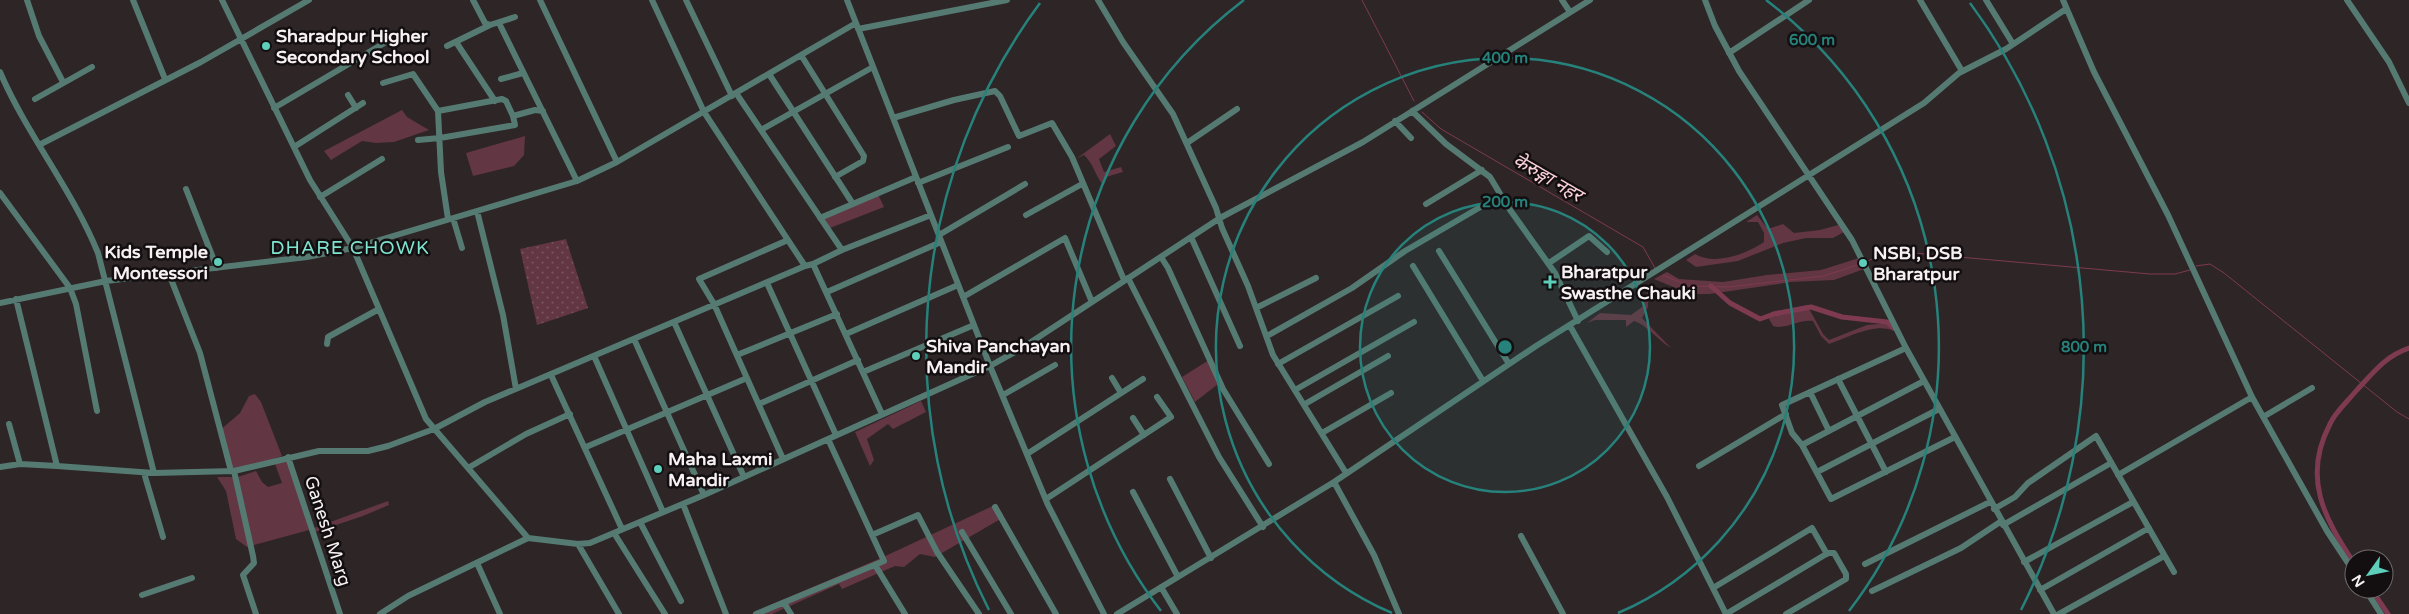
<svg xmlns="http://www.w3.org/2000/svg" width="2409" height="614" font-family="'Varela Round','Noto Sans Devanagari',sans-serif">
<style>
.green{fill:#623643}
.park{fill:url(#park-dots)}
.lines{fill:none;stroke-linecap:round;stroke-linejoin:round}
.stream{stroke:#7e3a51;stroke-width:1}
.canal{stroke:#7e3a51;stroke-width:5}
.minor{stroke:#557a72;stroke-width:6}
.ring{fill:none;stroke:#26827b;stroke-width:2.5}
.poi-dot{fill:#5dceb9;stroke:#130f10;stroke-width:2}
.labels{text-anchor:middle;stroke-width:5;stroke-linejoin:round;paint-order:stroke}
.poi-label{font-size:18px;font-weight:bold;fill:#f7f1f3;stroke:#130f10;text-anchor:start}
.street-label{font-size:18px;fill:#f7f1f3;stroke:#130f10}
.water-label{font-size:19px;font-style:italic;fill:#fcd1dc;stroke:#130f10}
.neighbourhood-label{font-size:19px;letter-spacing:1px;fill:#7ee3cf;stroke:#130f10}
.centre{fill:#26827b;stroke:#130f10;stroke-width:2.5}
.ring-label{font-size:15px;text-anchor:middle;font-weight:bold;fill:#26827b;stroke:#130f10;stroke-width:5;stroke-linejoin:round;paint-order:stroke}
</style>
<defs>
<pattern id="park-dots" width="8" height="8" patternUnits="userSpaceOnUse" patternTransform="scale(1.25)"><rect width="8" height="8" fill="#623643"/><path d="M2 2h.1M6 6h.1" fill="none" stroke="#79545f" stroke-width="1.8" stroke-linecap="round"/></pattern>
</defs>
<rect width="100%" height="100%" fill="#2e2527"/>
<path class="green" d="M402 110 407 117 429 130 394 142 376 143 362 141 331 160 324 151Z
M1110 134 1116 146 1099 159 1104 172 1121 167 1123 172 1106 177 1103 185C1095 175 1093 163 1084 155L1076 159Z
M525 136 524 155 514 166 473 176 466 153Z
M877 192 884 207 830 228 824 218Z
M1757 215 1768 229 1783 224 1794 233 1820 230 1838 225 1844 232 1833 238H1806L1783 243 1738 261 1696 267 1686 260 1695 254C1715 266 1746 254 1764 242V233L1758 222H1746Z
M1859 258 1864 269 1834 280 1791 282 1710 294H1690L1654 279 1667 272 1679 279 1723 282 1767 275 1821 270Z
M1648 290V307L1642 318 1671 348C1657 340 1649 326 1634 321L1626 327V320H1595L1587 323 1600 313 1631 315 1642 307Z
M1807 305 1823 334 1829 340 1867 325 1890 323 1894 331C1876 322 1847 338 1829 344L1821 336 1813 321C1798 319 1786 330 1773 326L1768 317 1771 312Z
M1209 360 1218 384 1195 402 1182 377Z
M255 394 261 402 282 456 237 471H228L219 431 240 413 249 396Z
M921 401 926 412 893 429 888 424 867 439 874 460 870 466 855 432Z
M286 461 289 463 309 530 247 547 236 539 226 491 217 477H238L256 471 262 482 268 487 282 483 275 464Z
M388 501 389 505 363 516 315 532 314 528Z
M997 504 1004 517 935 557 920 554 904 567 895 566 842 589 839 584 772 614H765L768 606 881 558Z"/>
<path class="park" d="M566 239 588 308 537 325 520 249Z"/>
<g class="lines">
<path class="stream" d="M1362 0 1414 101
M1422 112 1441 129 1643 247 1655 268
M1867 261 1888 254 1914 253 2150 274H2175L2190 270
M2196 266 2210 264 2224 273 2397 412 2409 419
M1663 275 1689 286 1729 287 1824 276 1857 265"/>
<path class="canal" d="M1711 286 1730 303 1760 319 1774 314 1811 307 1842 317 1887 322 1894 328
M2354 563C2324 518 2302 477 2330 424 2335 412 2348 401 2356 391 2373 373 2385 356 2409 348
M2371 589 2388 614"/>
<path class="minor" d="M27 0 39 36 63 82
M133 0 165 79
M222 0 310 180 353 248 426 419 528 538 578 544 590 543 704 495 990 366 1022 348 1220 218 1363 142 1590 0
M473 0 485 23 490 25 515 17
M540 0 617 162
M652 0 704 112 805 266 813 264 882 414
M686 0 732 96
M847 0 990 366 1048 505 1104 614
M1098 0 1123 42 1173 114 1216 208 1222 228 1248 286 1273 355 1346 473
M1562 0 1570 12
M1705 0 1715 26 1739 71 1852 240 1906 348 2054 614
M1920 0 1962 71
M1986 0 2013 44
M2063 0 2094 72 2168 215 2252 397 2327 531 2354 572
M2347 0 2389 62 2409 103
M499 23 577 181
M858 29 1007 0
M456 42 495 101
M447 46 490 25
M1729 53 1809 0
M801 55 864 156 863 161 835 177
M0 72C27 135 72 189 98 253L154 473
M769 74 853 204
M501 79 523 73
M383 83 413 74 438 111
M736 93 842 250 813 264
M348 95 356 108
M35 99 92 67
M274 108 403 32
M1412 111 1446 144 1490 177 1508 207 1555 273 1578 321
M893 118 954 100 995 91 1000 96 1019 136 1052 123 1072 157 1124 280
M1395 121 1411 138
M761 130 873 67
M418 140 440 138 515 125 513 116
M1187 143 1237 109
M39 145 201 62 309 0
M294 147 363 103
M918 183 1008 147
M186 189 217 268
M0 193 70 288 76 304 97 411
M320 197 382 159
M1426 204 1482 170
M477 211 503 315 516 389
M1026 215 1082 184
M453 218 462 248
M820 218 916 177
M448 219 441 172 438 111 502 99 506 101 513 116 535 110 543 111
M939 235 1025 184
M1191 237 1240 346
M842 250 931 215
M1439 251 1509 364
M1161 257 1168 268 1223 389 1269 464
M1549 263 1589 236 1607 252
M1413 266 1483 381
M169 274 200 353 231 471
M1128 278 1219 457 1263 527
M767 283 836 435
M827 292 941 242
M963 297 1065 238 1092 302
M0 303 106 281 307 257 353 248 577 181 617 162 856 23
M1256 308 1316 278
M674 322 744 477
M1570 326 1667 497 1726 614
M846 334 958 285
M1267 336 1352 288 1405 251 1501 195
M634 339 704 495
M327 344 328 337 379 309
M1906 348 1782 405 1792 433 1802 445 1831 499 1955 437
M737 355 837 314
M594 356 663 512
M1278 364 1398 296
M863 372 974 325
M551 375 622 529
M1112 378 1121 393
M1838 379 1886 472
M1295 390 1414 322
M1810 392 1829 431
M1003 395 1055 365
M759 404 858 360
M1305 404 1388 356
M2263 417 2312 388
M1133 418 1144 435
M9 424 20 464
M1322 433 1391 393
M828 439 872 535 918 515 937 552 979 614
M1802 445 1924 381
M586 447 747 378
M1027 454 1143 379
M288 457 340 614
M783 459 714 304 699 279 788 240
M57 466 154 473 234 471 319 451H368L388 446 434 429 485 402 805 266
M1699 466 1786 414
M0 467 20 464 57 466 16 299
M468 468 526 434 570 414
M234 471 253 556 254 563 243 575 256 614
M1817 472 1939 409
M144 473 163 537
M2118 475 2252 397
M1170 479 1211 558
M1334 482 1374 555 1399 614
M1133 492 1178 577
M1046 499 1171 417 1157 397
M683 504 726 614
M995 507 1056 614
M1994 509 2015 497 2028 483 2096 436 2174 572
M640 522 681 601
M2003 525 2111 463
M962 532 1011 614
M614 533 665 614
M1521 536 1563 614
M578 544 619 614
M2024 562 2133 502
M477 563 500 614
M1865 564 1990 502
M875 565 905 614
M1161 587 1177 614
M1713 588 1812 528 1827 554
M2365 589 2381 614
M2040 590 2149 528
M1872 591 1961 548 2000 522
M142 595 192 578
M784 603 791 614
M380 614 408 596 528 538
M756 614 884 561 872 535
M1117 614 1334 482 1536 346 1924 103 1959 73 2006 49 2066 9
M1726 614 1828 553H1834L1846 574V579L1786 614
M2059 614 2164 556"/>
</g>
<circle cx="1505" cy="347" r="145" fill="#26827b" fill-opacity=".12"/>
<g class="ring">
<circle cx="1505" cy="347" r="145"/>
<path d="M1392 613A289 289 0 1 1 1618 613"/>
<path d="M1161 611A434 434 0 0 1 1244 0M1766 0A434 434 0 0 1 1849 611"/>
<path d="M989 610A579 579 0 0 1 1040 3M1970 3A579 579 0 0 1 2021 610"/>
</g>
<g class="poi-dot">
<circle cx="266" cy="46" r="5"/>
<circle cx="218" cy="262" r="5"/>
<circle cx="1863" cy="263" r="5"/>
<path d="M1547.5 274.5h5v5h5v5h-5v5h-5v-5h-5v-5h5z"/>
<circle cx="916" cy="356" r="5"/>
<circle cx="658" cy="469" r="5"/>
</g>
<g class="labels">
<g class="poi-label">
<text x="276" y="42">Sharadpur Higher<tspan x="276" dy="21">Secondary School</tspan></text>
<text x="208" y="258" text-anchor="end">Kids Temple<tspan x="208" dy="21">Montessori</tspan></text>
<text x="1873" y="259">NSBI, DSB<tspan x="1873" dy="21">Bharatpur</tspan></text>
<text x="1561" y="278">Bharatpur<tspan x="1561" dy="21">Swasthe Chauki</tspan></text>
<text x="926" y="352">Shiva Panchayan<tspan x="926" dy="21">Mandir</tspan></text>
<text x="668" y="465">Maha Laxmi<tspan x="668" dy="21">Mandir</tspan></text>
</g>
<g class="street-label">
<text transform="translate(328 531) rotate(72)" y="6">Ganesh Marg</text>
</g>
<g class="water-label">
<text transform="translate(1548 177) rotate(30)" y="7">केरुङ्गा नहर</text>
</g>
<g class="neighbourhood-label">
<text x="350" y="254">DHARE CHOWK</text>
</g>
</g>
<circle cx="1505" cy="347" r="8" class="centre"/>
<g class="ring-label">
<text x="1812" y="45">600 m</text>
<text x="1505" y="63">400 m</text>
<text x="1505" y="207">200 m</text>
<text x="2084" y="352">800 m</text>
</g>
<g transform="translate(2369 574) rotate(237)"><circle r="24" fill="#130f10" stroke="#6e696b"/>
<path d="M0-4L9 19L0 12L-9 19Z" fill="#5dceb9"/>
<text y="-8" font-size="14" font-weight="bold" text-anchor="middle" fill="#f7f1f3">N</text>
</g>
</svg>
